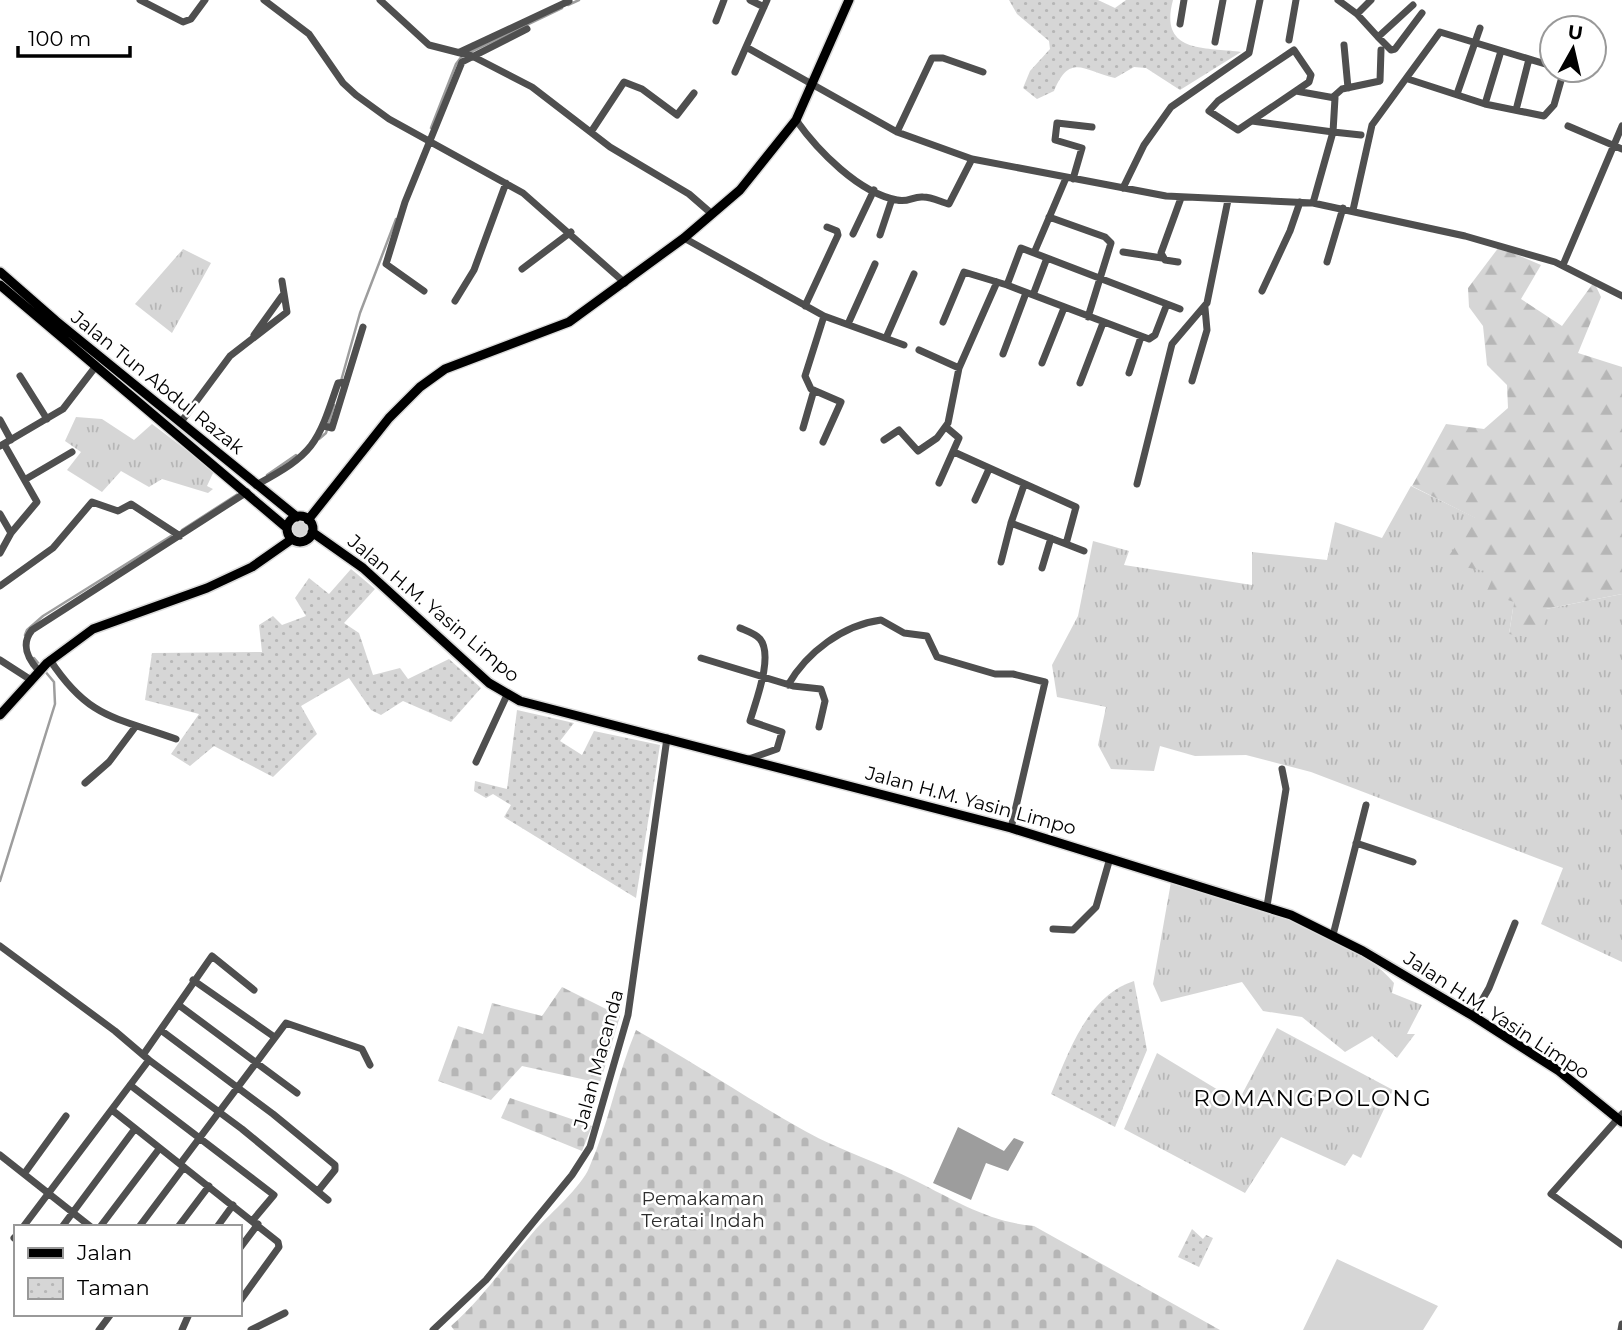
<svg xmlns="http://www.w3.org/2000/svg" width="1622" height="1330" font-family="Montserrat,sans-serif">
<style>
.grass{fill:url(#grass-tufts)}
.forest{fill:url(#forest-firs)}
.cemetery{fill:url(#cemetery-stones)}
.park{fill:url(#park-dots)}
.pitch{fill:#d6d6d6}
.water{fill:#9d9d9d}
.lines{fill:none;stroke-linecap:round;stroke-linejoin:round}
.stream{stroke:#9d9d9d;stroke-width:2.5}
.major-casing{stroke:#dbdbdb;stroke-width:12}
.minor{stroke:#4f4f4f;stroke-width:7}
.major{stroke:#000;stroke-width:9}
.labels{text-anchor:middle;stroke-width:5;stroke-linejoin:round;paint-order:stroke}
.street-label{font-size:19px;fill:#000;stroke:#fff}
.park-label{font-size:19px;fill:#2d2d2d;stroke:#fff}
.quarter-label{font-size:23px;letter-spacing:2px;fill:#000;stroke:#fff}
</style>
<defs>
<pattern id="grass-tufts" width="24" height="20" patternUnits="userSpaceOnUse" patternTransform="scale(1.75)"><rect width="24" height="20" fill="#d6d6d6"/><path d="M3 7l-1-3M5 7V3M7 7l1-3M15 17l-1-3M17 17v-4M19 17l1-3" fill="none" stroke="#b6b6b6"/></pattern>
<pattern id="forest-firs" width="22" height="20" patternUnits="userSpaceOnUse" patternTransform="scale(1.75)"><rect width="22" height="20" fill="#d6d6d6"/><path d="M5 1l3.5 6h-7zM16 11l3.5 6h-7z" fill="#b6b6b6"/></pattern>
<pattern id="cemetery-stones" width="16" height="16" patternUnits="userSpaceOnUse" patternTransform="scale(1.75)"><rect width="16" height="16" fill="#d6d6d6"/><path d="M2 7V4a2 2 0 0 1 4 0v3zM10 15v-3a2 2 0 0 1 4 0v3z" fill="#b6b6b6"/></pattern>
<pattern id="park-dots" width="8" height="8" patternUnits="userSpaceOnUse" patternTransform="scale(1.75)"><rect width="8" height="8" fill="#d6d6d6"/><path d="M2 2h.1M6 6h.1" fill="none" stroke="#b6b6b6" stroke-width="1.8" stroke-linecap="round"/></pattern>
</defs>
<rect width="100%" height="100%" fill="#fff"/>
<path class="grass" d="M183 249 211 263 172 333 135 304Z
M76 417 102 419 134 440 152 424 214 471 207 486 213 489 208 493 162 479 149 487 121 471 102 492 67 470 81 452 65 441Z
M1411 486 1476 518 1495 573 1514 602 1509 634 1546 609 1622 594V962L1541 924 1563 868 1311 772 1246 755 1195 756 1160 746 1154 771 1111 769 1098 745 1106 707 1057 697 1052 665 1078 616 1093 541 1129 551 1124 565 1252 585V552L1327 560 1335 522 1382 538Z
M1171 882C1236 903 1350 929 1394 983L1392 993 1422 1005 1407 1034H1415L1397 1058 1372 1036 1345 1052 1302 1017 1263 1011 1242 982 1161 1002 1153 984Z
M1277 1028 1393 1090 1361 1158 1353 1154 1345 1166 1281 1137 1245 1193 1124 1129 1157 1053 1238 1102Z"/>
<path class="forest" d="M1499 247 1541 265 1521 299 1562 326 1594 282 1601 297 1578 353 1622 367V594L1546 609 1540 639 1509 634 1514 602 1486 593 1495 573 1444 563 1475 518 1412 486 1446 424 1484 429 1508 408 1507 385 1487 365 1483 326 1469 307 1468 288Z"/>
<path class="cemetery" d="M562 987 620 1016 600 1083 522 1066 491 1100 438 1081 458 1026 483 1034 492 1003 542 1016Z
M636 1030C693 1062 748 1099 805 1131 841 1151 880 1163 916 1181 956 1201 989 1222 1034 1226L1220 1330H454L451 1326C484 1297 507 1262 536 1229 551 1213 581 1187 589 1168 609 1123 617 1075 636 1030Z
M510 1098 592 1126 582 1151 501 1118Z"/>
<path class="park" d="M1009 0H1098L1115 8 1126 0H1173C1158 55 1208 47 1241 52L1180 90 1146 68 1134 67 1115 78C1084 71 1070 52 1054 91L1037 99 1023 88 1030 71 1050 49 1049 41 1017 14Z
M351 569 375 589 344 623 359 633 373 675 400 668 408 679 449 659 481 688 451 722 403 701 381 715 371 710 349 678 301 706 317 734 273 777 214 746 190 766 171 754 199 714 145 700 152 653 262 652 259 625 273 616 282 625 306 616 295 598 309 578 329 594Z
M517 710 574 723 560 741 582 755 594 731 660 745 636 898 504 817 511 805 493 794 486 798 474 791 475 781 507 789Z
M1134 981 1147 1050 1115 1127 1051 1094C1069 1052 1087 996 1134 981Z
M1192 1229 1203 1239 1206 1235 1213 1238 1199 1267 1178 1257Z"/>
<path class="pitch" d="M287 529a13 13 0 1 1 26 0a13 13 0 1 1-26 0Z
M1337 1259 1438 1306 1423 1330H1303Z"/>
<path class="water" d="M958 1127 1004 1151 1014 1138 1024 1142 1008 1171 986 1163 971 1200 933 1183Z"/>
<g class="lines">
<path class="stream" d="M568 5 579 0
M431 128 456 64 462 56 562 8
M341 381 360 313 396 219
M319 439 326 433 334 405
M267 475 296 455
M182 530 241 492
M25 635 27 630 43 616 171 536
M0 881 55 704 54 682 34 658"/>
<g class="major-casing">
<path id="major" d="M0 272 56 321 297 517
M0 285 287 528
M287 529a13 13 0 1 1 26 0a13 13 0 1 1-26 0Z
M308 520 389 418 420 387 445 369 569 322 684 238 740 190 796 120 849 0
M312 532 363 568 489 683 520 701 1011 828 1291 915 1363 951 1473 1016 1559 1071 1622 1122
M0 715 47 663 93 629 207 588 252 567 292 539"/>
</g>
<path class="minor" d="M140 0 183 22 191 19 205 0
M264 0 309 34 343 83 356 95 389 119 523 193 625 283
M380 0 429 45 472 56 532 87 610 147 689 194 712 214
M750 0 764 7
M1338 0 1357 14 1378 37 1413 5
M1357 14 1371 0
M716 21 724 0
M1180 24 1184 0
M1378 37 1391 50 1395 49 1422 13
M1289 40 1296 0
M1215 42 1223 0
M1344 45 1348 88
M746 47 767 0
M1294 50 1311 75 1309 82 1238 130 1209 111 1218 101Z
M460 52 569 1
M1565 70 1585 76
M735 72 746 47 897 132 972 159 1166 196 1313 203 1333 132 1252 121
M1408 79 1485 104 1544 116 1554 105 1564 70
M1296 91 1335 98 1333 132 1361 135
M1457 94 1480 28
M1333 97 1342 89 1380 81 1381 50
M1485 104 1501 51
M1516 110 1529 59
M796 120C818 151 859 193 897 200 908 203 913 196 923 197 932 197 941 202 949 204L972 159
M1568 126 1622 149
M591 132 624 82 642 89 677 115 694 93
M897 132 932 58H943L983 72
M1073 179 1082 148 1055 140 1057 123 1092 127
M1123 188 1144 145 1171 107 1249 53 1260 0
M1313 203 1465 236 1555 262 1622 296
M1353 210 1372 125 1440 32 1552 66
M1049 217 1105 237 1111 243 1088 317
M853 234 874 190
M880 235 892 199
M684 238 824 316 904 345
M1123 252 1162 258
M1034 253 1180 309
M1178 262 1165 260 1161 253 1181 198
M1327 262 1343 208
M1563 265 1622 126
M522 269 571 232
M1007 285 1149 339 1155 335 1167 304
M424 291 386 264 405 202 462 62 527 29
M1262 291 1290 231 1300 202
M1033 295 1047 258
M455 301 474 270 506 183
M805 306 838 235 837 231 827 227
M943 322 964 272 1007 285 1021 248 1034 253 1066 178
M848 324 875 264
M254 335 282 296
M886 338 914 274
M919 350 959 368
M1003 354 1026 293
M1042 363 1064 308
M1129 373 1141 337
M20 376 47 419
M1192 381 1207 330 1205 308
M1080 383 1103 323
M0 420 11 440
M181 422 230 356 287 312 282 281
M324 426 332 428 363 327
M803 428 814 390
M884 440 899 430 918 451 937 438 948 423 959 368 997 282
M823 442 841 402 811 389 805 376 824 316
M0 446 63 409 96 366
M954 452 1076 507 1066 544 1084 551
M26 479 72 452
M939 483 959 438 946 427
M1137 484 1172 344 1207 303 1228 200
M256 485C315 453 317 445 338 383L346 382
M975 500 989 469
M0 514 11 533 37 502 4 444
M1011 523 1024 485
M0 553 11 533
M1001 562 1011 523 1066 544
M1042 568 1051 538
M0 586 53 548 92 502 118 511 131 504 180 536
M740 628C747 631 756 634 760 639 774 656 755 703 750 721L782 732 777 749 749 759
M701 658 793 686 821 689 825 701 819 727
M0 660 31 680
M50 660C89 719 115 717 176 739
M39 671C28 659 20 645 32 630L247 492
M788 685C807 652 843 625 881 620L904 633 927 636 937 657 995 674H1013L1045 682 1011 828
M476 762 507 695
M85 783 109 762 136 726
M1356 843 1413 862
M1267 906 1286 789 1282 769
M1053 929 1073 930 1096 907 1110 858
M1333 935 1366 805
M0 946 115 1031 149 1060 23 1227
M193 980 273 1036
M180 1006 297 1093
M1473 1016 1489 988 1515 923
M162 1031 273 1114 335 1165V1170L318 1191
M143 1055 212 956 254 990
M149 1060 242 1129 328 1200
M130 1085 274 1195 253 1220
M112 1110 278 1242 279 1247 240 1301
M1622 1114 1551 1194 1622 1245
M0 1155 91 1227
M180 1164 286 1023 362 1049 370 1065
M24 1174 66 1116
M62 1227 134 1130
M100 1227 159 1149
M139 1227 184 1167
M178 1227 209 1186
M217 1227 233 1205
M14 1238 16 1236
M240 1248 258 1224
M99 1330 111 1314
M182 1330 189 1314
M251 1330 285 1313
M433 1330 486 1280 572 1175 590 1147 628 1015 667 738
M1621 1330 1622 1324"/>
<use href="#major" class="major"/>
</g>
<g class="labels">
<g class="street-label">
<text transform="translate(158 382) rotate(39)" y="7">Jalan Tun Abdul Razak</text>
<text transform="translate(434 608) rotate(40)" y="7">Jalan H.M. Yasin Limpo</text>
<text transform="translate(971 800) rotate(15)" y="7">Jalan H.M. Yasin Limpo</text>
<text transform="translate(1497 1015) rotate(33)" y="7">Jalan H.M. Yasin Limpo</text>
<text transform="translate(598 1059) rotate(-75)" y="7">Jalan Macanda</text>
</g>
<g class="park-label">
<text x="703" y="1205">Pemakaman<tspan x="703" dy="22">Teratai Indah</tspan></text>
</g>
<g class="quarter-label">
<text x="1313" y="1106">ROMANGPOLONG</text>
</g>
</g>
<rect x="14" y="1225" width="228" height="91" fill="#ffffff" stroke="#999999" stroke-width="2"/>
<rect x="28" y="1248" width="35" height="10" fill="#000000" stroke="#999999" stroke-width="2"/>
<text x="77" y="1260" font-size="21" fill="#000000">Jalan</text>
<rect x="28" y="1278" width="35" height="21" fill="url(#park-dots)" stroke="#999999" stroke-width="2"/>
<text x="77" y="1295" font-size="21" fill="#000000">Taman</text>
<g transform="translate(1573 49) rotate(8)"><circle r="33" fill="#ffffff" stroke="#999999" stroke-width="2"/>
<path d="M0-5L12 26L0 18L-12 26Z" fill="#000000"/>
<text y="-10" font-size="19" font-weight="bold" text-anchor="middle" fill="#000000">U</text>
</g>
<path d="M18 46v10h112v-10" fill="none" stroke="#000000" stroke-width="3.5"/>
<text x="28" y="46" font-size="21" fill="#000000" stroke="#ffffff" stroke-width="5" paint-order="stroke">100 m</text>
</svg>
